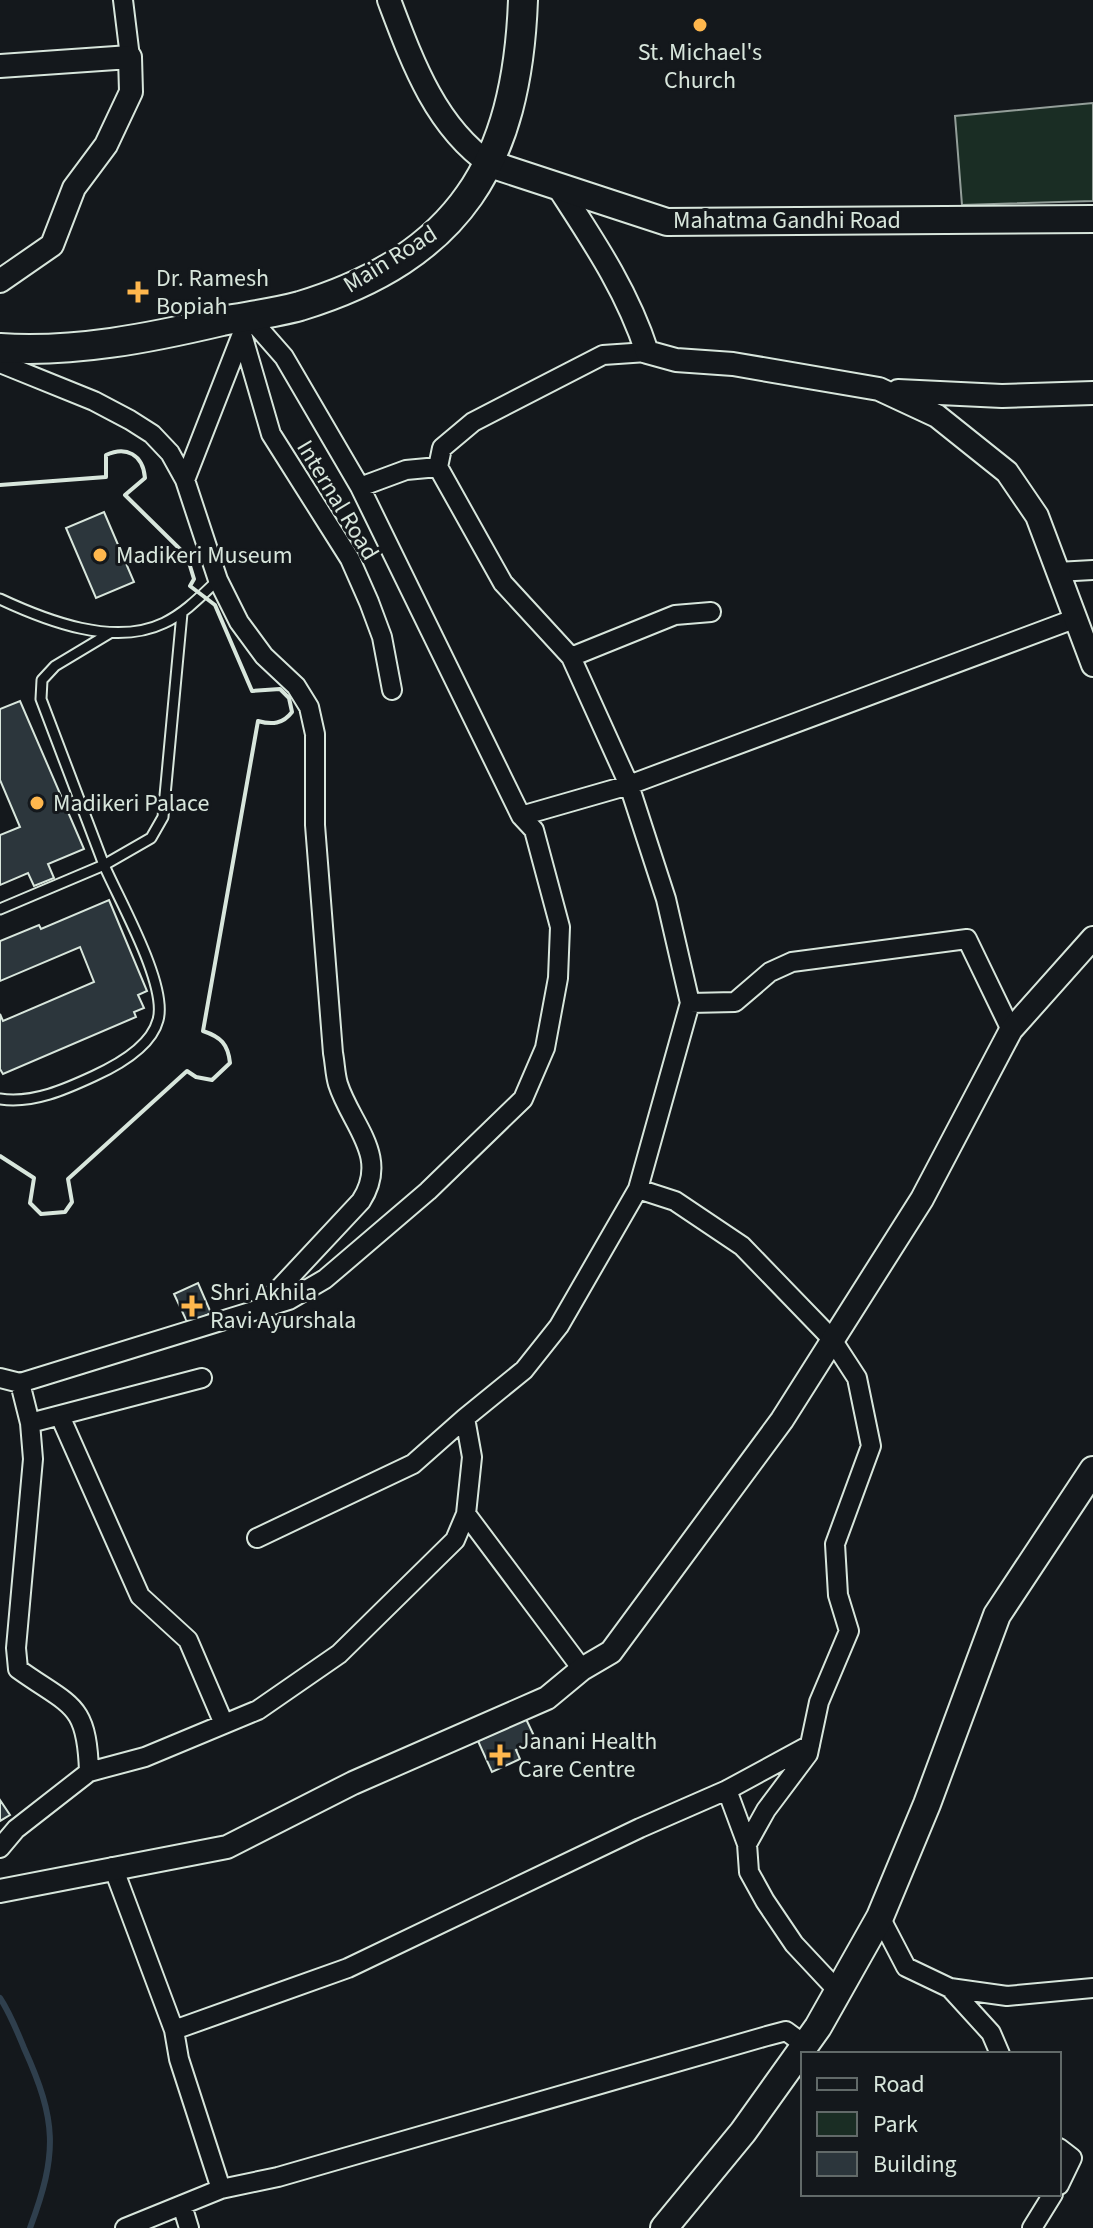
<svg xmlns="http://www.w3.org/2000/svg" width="1093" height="2228" font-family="'Source Sans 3',sans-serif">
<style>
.green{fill:#1a2d24;stroke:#939e99;stroke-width:2}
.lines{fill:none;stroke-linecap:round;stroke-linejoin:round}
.stream{stroke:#2f3f4d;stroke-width:6}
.building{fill:#2c363c;stroke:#d8e6dc;stroke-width:2}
.service-casing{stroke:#d8e6dc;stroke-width:13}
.minor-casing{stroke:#d8e6dc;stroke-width:22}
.tertiary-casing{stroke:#d8e6dc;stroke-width:26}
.secondary-casing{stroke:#d8e6dc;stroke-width:30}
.primary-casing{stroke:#d8e6dc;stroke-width:32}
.service{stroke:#14181c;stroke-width:9}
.minor{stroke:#14181c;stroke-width:18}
.tertiary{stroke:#14181c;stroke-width:22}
.secondary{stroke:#14181c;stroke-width:26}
.primary{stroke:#14181c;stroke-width:28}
.wall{stroke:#d8e6dc;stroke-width:4}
.poi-dot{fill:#ffb74d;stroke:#14181c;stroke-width:3}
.labels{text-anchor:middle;stroke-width:6;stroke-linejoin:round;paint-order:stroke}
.poi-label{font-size:24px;fill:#d8e6dc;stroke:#14181c;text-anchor:start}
.street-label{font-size:24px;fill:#d8e6dc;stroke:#14181c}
</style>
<rect width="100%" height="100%" fill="#14181c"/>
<path class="green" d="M1093 103V201L962 205 955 116Z"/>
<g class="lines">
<path class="stream" d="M0 1998C10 2013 17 2031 24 2048 57 2121 58 2153 30 2228"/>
</g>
<path class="building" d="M104 512 134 582 96 598 66 528Z
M20 701 84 849 48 864 54 878 34 886 28 873 0 885V835L20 827 0 780V709Z
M109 900 147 991 138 995 144 1008 134 1012 136 1017 3 1074 0 1069V1014L3 1021 94 982 80 947 0 981V941L39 925 41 929Z
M198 1283 211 1313 188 1324 174 1294Z
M526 1719 536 1740 516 1750 520 1759 492 1772 478 1741Z
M0 1800 10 1815 0 1821Z"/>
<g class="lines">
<g class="service-casing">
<path id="service" d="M0 599C47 621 114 647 164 623 185 613 201 596 218 580
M0 909 104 865 41 699 42 680 55 666 110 633
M0 1099C33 1104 66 1089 94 1076 118 1065 151 1047 158 1020 168 985 119 900 104 865L151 838 163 817 182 613"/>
</g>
<g class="minor-casing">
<path id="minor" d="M123 0 130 57
M242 334 271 434 350 559 369 602 382 637 392 690
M647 352 603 355 473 422 442 448 438 467 503 583 571 657 629 785 666 899 690 1003 638 1189 675 1201 742 1246 831 1338 857 1378 871 1446 835 1544 838 1595 849 1631 819 1702 808 1754 766 1810 747 1844 749 1872 765 1901 794 1944 838 1991
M0 363 94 401 130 420 152 434 170 453 185 480 218 580 239 622 264 656 296 686 309 707 315 734V825L333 1053C335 1063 335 1074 338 1084 351 1125 390 1156 361 1201L261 1308
M185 480 242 334
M360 487 406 470 438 467
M1057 572 1093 570
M571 657 675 615 711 612
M521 816 629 785 1074 619
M690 1003 735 1002 770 972 792 962 967 939 1011 1030
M0 1378 20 1383 289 1300 325 1279 428 1191 523 1099 545 1048 558 978 560 927 534 830 521 816 360 487 284 357 248 316
M20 1383 30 1423 33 1459 16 1648 18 1669C71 1707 87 1702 89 1772
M60 1416 140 1596 188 1640 224 1724
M30 1423 202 1378
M466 1514 582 1669
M257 1538 413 1464 465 1418
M727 1790 810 1745
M0 1848 16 1829 89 1772 145 1757 258 1710 339 1654 455 1540 466 1514 472 1457 465 1418 524 1370 559 1326 638 1189
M113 1867 174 2030 179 2059 221 2189
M880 1917 906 1967 950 1988 1007 1996 1093 1988
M950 1988 991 2033 1000 2054
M174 2030 348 1968 640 1828 727 1790 747 1844
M1059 2148 1072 2158 1059 2185
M182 2205 189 2228
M125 2228 221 2189 278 2177 767 2036 786 2031 805 2045
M1032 2228 1053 2194"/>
</g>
<g class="tertiary-casing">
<path id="tertiary" d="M389 0C412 61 435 126 490 164
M0 66 130 57 131 92 106 145 74 188 52 245 0 281
M557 185C592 239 627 290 647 352L676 360 733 364 879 389 937 416 1007 472 1037 516 1093 665
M898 391 1002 396 1093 393
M0 1891 227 1847 353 1783 547 1698 582 1669 611 1652 782 1420 922 1199 1011 1030 1093 938"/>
</g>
<g class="secondary-casing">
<path id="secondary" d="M490 164 667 222 1093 219
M664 2228 743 2132 818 2027 880 1917 927 1804 997 1615 1093 1470"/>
</g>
<g class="primary-casing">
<path id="primary" d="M0 348C74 353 150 338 222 321 248 316 275 313 300 306 460 257 517 162 523 0"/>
</g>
<use href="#service" class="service"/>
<use href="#minor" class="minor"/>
<use href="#tertiary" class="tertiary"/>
<use href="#secondary" class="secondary"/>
<use href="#primary" class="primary"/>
<path class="wall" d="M0 485 106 477V455C126 446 143 454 145 478L125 495 187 556 194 579 190 586 215 605 252 691 280 689 289 698 292 712C283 724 272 725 258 721L203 1031C221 1037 228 1044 230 1063L212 1080 196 1077 187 1071 68 1179 72 1202 65 1212 41 1214 30 1203 34 1178 0 1156"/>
</g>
<g class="poi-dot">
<circle cx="700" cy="25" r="8"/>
<path d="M134 280h8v8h8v8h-8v8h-8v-8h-8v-8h8z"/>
<circle cx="100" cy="555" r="8"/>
<circle cx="37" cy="803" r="8"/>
<path d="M188 1294h8v8h8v8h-8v8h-8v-8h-8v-8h8z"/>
<path d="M496 1743h8v8h8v8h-8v8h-8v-8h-8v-8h8z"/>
</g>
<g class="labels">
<g class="poi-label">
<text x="700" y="60" text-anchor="middle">St. Michael's<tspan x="700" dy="28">Church</tspan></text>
<text x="156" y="286">Dr. Ramesh<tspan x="156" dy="28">Bopiah</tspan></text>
<text x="116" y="563">Madikeri Museum</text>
<text x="53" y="811">Madikeri Palace</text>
<text x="210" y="1300">Shri Akhila<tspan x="210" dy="28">Ravi Ayurshala</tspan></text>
<text x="518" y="1749">Janani Health<tspan x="518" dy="28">Care Centre</tspan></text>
</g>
<g class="street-label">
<text x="787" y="228">Mahatma Gandhi Road</text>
<text transform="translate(390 259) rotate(-32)" y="8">Main Road</text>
<text transform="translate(338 500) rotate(59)" y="8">Internal Road</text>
</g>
</g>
<rect x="801" y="2052" width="260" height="144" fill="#14181c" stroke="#626a69" stroke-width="2"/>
<rect x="817" y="2078" width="40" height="12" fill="#14181c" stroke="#626a69" stroke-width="2"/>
<text x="873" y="2092" font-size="24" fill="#d8e6dc">Road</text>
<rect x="817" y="2112" width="40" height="24" fill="#1a2d24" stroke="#626a69" stroke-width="2"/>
<text x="873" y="2132" font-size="24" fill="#d8e6dc">Park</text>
<rect x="817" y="2152" width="40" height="24" fill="#2c363c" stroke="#626a69" stroke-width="2"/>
<text x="873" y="2172" font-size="24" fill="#d8e6dc">Building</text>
</svg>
